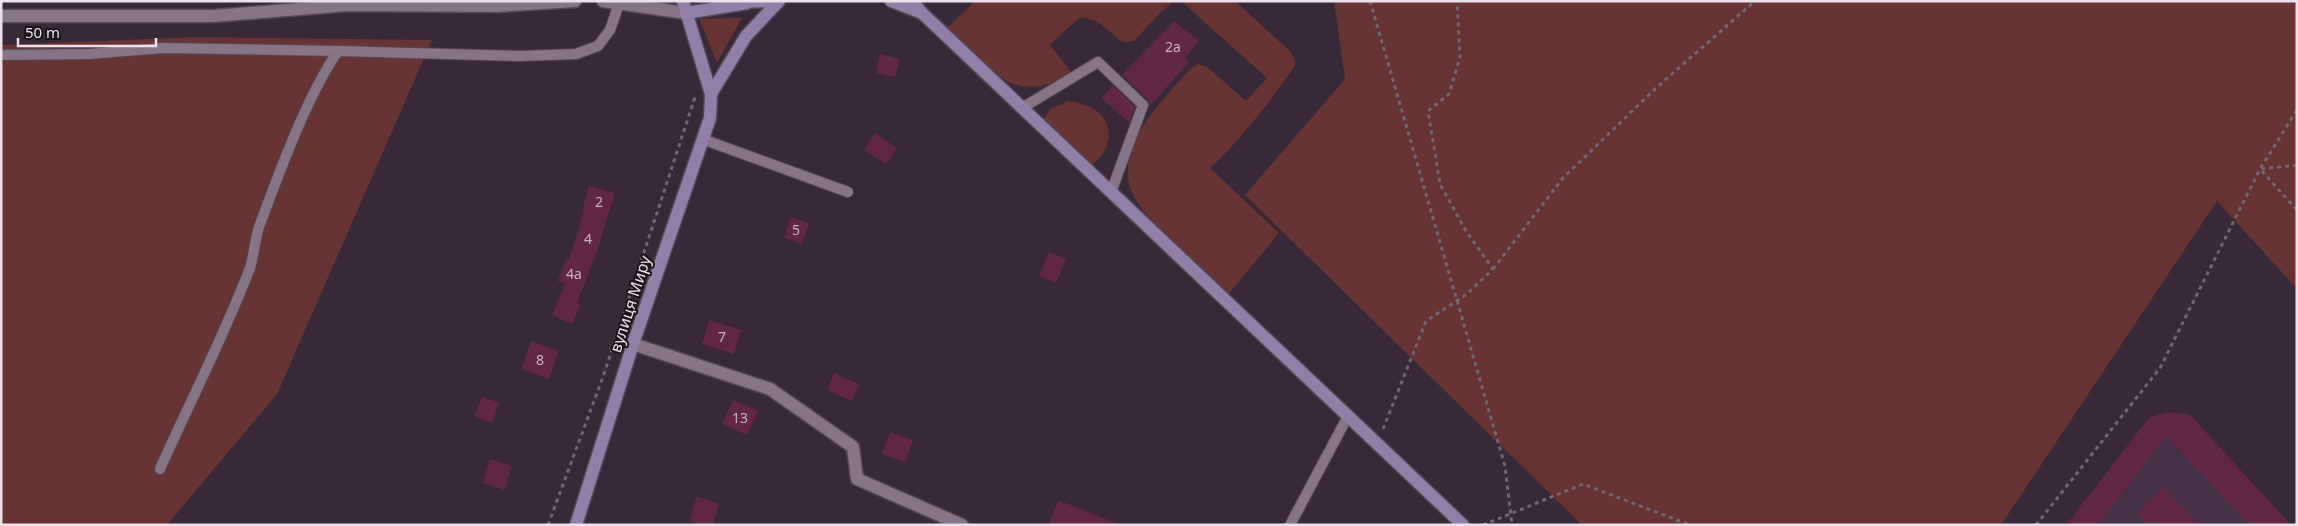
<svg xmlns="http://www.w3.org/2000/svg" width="2298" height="526" font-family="'Noto Sans',sans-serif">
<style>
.built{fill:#443146}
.green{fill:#673333}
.building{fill:#622743}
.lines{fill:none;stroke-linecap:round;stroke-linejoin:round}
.lane-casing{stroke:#534855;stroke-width:12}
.street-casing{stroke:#534855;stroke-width:15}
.secondary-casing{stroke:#534855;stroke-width:15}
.path{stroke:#736774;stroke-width:3;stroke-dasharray:4 4;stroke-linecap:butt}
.lane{stroke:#857586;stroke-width:10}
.street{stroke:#857586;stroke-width:12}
.secondary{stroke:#927fa8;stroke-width:12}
.labels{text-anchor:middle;stroke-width:4;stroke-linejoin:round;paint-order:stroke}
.number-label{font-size:14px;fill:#c9b3c2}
.street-label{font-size:16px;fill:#ebe2ec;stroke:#1b151b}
</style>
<rect width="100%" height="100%" fill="#372938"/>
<path class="built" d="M2181 412 2190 415 2291 525H2066L2149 418 2158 414Z"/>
<path class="green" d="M975 1H1174L1159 14 1134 41 1125 42 1119 40C1109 31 1092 13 1078 19L1050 45 1072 73C1012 110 988 65 946 29Z
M1181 1H1235L1291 52 1296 64C1275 96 1238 143 1210 168L1279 233 1227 296C1202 271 1141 219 1130 188 1125 172 1129 151 1137 136 1150 112 1171 91 1189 70L1198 64 1207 67 1246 101 1267 78Z
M1334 1H2297V289L2217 201 2001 525H1582L1245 195 1345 79Z
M742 18 717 63 699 19Z
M197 37 432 40 277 394 167 525H1V45Z
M1068 101C1079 103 1091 105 1100 114 1116 130 1108 157 1089 166L1043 121 1050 109Z"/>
<path class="building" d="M1174 21 1199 41 1185 58 1189 62 1150 106 1148 100 1122 75Z
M880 54 900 59 895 77 876 73Z
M1113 85 1135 107 1129 123 1101 98Z
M875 133 897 148 886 164 864 150Z
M589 186 615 193 596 254 577 303 580 305 572 324 552 315 565 284 558 281 566 258 569 259 584 211H582Z
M791 217 809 223 802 244 784 238Z
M1049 252 1066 259 1056 283 1039 276Z
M709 320 741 330 734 354 702 344Z
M531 341 559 351 549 379 521 369Z
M834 373 859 384 852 401 827 390Z
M482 396 499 403 492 423 474 416Z
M733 400 758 411 747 435 722 424Z
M2168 412 2190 415 2291 525H2249L2166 436 2098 525H2066L2149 418Z
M890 432 913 440 905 462 882 454Z
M490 459 512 466 505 490 483 483Z
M2162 487 2200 525H2148L2137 514Z
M697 496 719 504 713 525H701L689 521Z
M1058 500 1116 523 1115 525H1048Z"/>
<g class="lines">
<g class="lane-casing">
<path id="lane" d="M1 55 89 54 163 48 338 51
M1022 108 1098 62 1143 105 1111 192
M702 139 848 192
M160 469C190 402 224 336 250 268 254 255 255 240 259 227 279 173 306 98 338 51L520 56 576 54 598 46 610 30 619 4
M1290 525 1348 416"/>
</g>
<g class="street-casing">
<path id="street" d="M603 1 686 13
M1 16H213L348 5 498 6 575 1
M633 344 770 389 853 447 857 479 962 525"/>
</g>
<g class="secondary-casing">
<path id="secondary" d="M891 1 922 13
M912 1 922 13 1463 525
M739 2 768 1
M686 13 747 3
M711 94 746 36 779 1
M576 525 633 344 710 118 711 94 683 1"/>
</g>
<path class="path" d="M1370 1 1505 466 1512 525
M2297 165 2260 169 2297 210
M1493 269 1563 178 1656 88 1755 1
M1383 429 1426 321 1467 294 1493 269 1466 231 1440 184 1428 111 1449 94 1460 57 1457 1
M548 525 604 374 695 97
M1483 525 1583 484 1690 525
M2036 525 2160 368 2260 169 2297 110"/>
<use href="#lane" class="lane"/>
<use href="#street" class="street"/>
<use href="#secondary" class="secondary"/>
</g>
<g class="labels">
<g class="number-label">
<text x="1173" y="52">2а</text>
<text x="599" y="207">2</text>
<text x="796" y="235">5</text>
<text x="588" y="244">4</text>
<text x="574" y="279">4а</text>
<text x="722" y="342">7</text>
<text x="540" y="365">8</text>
<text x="740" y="423">13</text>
</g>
<g class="street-label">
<text transform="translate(630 304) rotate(-72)" y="6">вулиця Миру</text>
</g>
</g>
<rect width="2298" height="526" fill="none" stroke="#ebe2ec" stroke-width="5"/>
<path d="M18 38v8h138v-8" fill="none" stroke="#ebe2ec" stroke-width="2.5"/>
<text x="25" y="38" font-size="15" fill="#ebe2ec" stroke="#1b151b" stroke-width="4" paint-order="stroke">50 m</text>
</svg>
